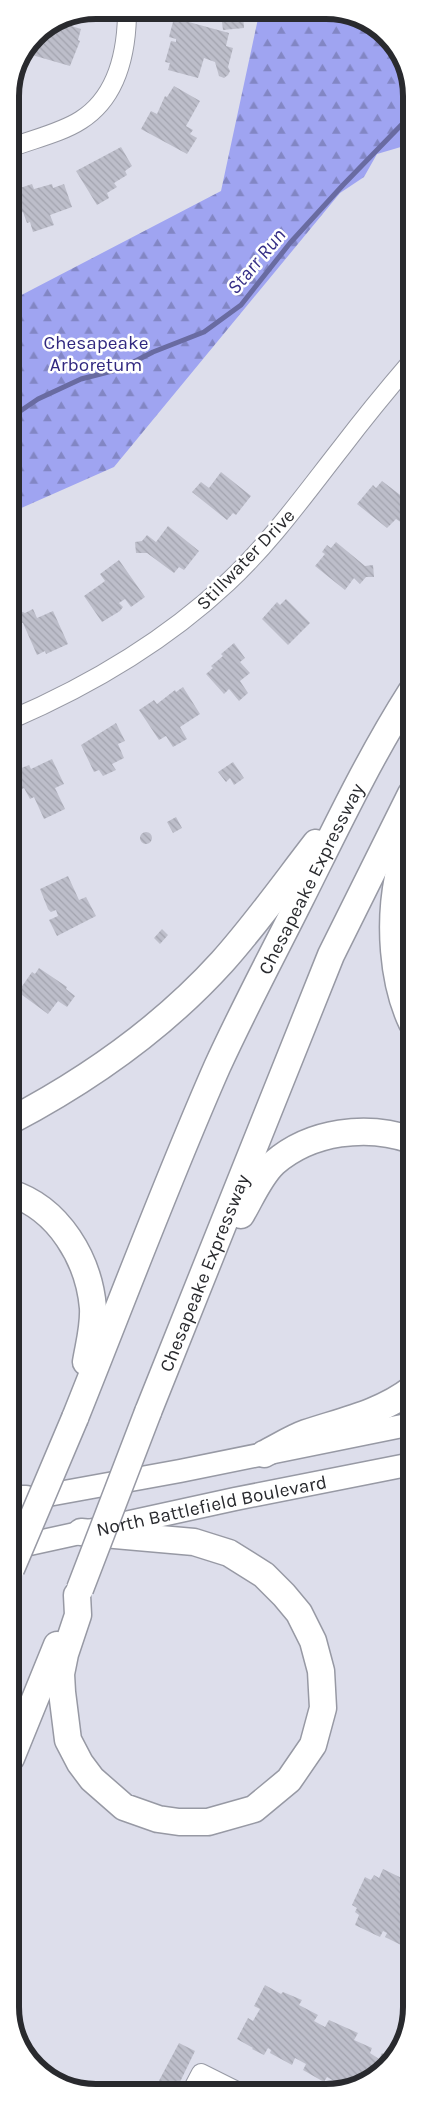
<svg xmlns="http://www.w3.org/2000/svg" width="422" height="2103" font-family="Karla,sans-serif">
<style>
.forest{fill:url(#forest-firs)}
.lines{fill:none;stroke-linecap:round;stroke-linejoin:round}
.stream{stroke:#696ba1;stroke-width:5}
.building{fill:url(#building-back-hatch)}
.minor-casing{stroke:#9799a4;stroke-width:20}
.major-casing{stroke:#9799a4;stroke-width:25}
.highway-casing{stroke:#9799a4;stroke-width:29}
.minor{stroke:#fff;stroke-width:18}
.major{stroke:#fff;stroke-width:22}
.highway{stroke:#fff;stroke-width:26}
.highway-bridge-casing{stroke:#9799a4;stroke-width:29;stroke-linecap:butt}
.highway-bridge{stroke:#fff;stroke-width:26}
.labels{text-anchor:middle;stroke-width:5;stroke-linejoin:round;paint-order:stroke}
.park-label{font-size:19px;fill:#312880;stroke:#fff}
.street-label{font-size:19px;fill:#292a2e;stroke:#fff}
.water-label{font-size:20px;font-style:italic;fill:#352e86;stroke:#fff}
.rim{fill:none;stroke:#292a2e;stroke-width:6}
</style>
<defs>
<pattern id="forest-firs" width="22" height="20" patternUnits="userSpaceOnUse" patternTransform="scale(1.25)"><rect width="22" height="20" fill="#9fa4f1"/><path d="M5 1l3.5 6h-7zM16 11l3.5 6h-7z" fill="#8286c4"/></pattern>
<pattern id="building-back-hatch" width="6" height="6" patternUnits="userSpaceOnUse" patternTransform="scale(1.25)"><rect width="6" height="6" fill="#bdbeca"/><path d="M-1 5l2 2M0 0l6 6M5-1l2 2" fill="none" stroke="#a2a3ae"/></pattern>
</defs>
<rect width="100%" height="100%" fill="#dddeeb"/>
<path class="forest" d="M348 13 391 39 411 85V144L377 154 364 177 340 193 114 467 10 513V301L221 191 259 14Z"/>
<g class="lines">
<path class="stream" d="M10 418 38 399 81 379 120 369 153 352 204 332 241 305 290 243 343 185 411 115"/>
</g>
<path class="building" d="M221 14H243L244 28 223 30Z
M63 16 70 18 68 25 81 29 78 40 80 41 70 66 32 55 39 33Z
M174 18 229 33 226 46 233 48 228 67 230 71 228 75 224 78 219 76 215 62 204 58 198 78 168 70 170 63 165 62 171 41 176 42V39L169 37Z
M174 86 200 101 186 126 193 130 190 134 197 138 187 154 141 129 151 111 157 114 165 96 167 97Z
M121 147 132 166 125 171 127 175 114 183 117 187 107 193 109 198 97 205 76 171Z
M32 184 34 189 52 184 53 188 64 184 72 207 50 215 54 225 33 232 30 222 27 223 23 212 21 213 14 190Z
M221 472 251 496 236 515 233 513 227 520 192 492 201 482 209 488Z
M382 481 408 501 402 508 409 514 402 523 396 519 387 528 357 504 373 485 376 488Z
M168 526 199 551 184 570 179 567 174 573 147 553H136L135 542 142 541 147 535 156 542Z
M336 542 365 566 373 565 374 577H366L360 584 354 578 345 590 315 566 325 554 322 552 327 545 331 548Z
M119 560 145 597 131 607 125 599 119 603 123 607 120 611 102 622 84 596 105 581 100 574Z
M286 599 310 623 288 645 262 619 277 602 280 605Z
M33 609 37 618 53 611 68 644 46 654 45 651 37 655 23 623 13 621 18 610 25 613Z
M234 643 245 658 240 662 250 673 240 681 248 693 239 701 229 689 224 694 206 674 213 668 211 666 223 656 221 654Z
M183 687 200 714 180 727 187 739 173 747 166 736 159 740 139 710 154 700 157 704 175 690 176 692Z
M116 723 125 741 118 744 124 758 112 764 116 770 103 776 99 770 94 772 81 745Z
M52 759 64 784 55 788 65 809 44 819 34 797 30 799 24 788 22 789 14 771 29 765 31 769Z
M233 762 244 778 234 785 230 778 226 782 218 772Z
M176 817 182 828 173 833 167 822Z
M140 838a6 6 0 1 1 12 0a6 6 0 1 1-12 0Z
M68 876 79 900 86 897 96 916 57 936 49 920 58 916 56 910 51 912 48 909 40 889Z
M162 929 168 935 160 944 154 938Z
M39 968 67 987 66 989 75 996 67 1007 58 1001 48 1014 18 992 32 972 35 974Z
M383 1869 412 1883V1942L410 1941 407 1948 385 1937 387 1933 383 1931 380 1937 355 1925 359 1915 355 1912 357 1908 352 1905 365 1877 371 1880 374 1875 379 1878Z
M265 1985 281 1994 283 1992 302 2000 299 2005 318 2015 314 2021 325 2027 329 2020 358 2033 354 2040 372 2048 370 2053 379 2059 382 2053 393 2059 391 2064 346 2088 327 2077 324 2082 303 2070 306 2064 295 2058 292 2065 270 2053 271 2050 268 2048 264 2055 252 2049 253 2048 237 2039 248 2018 253 2021 260 2009 254 2006Z
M179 2043 195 2051 180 2082 174 2092H153Z"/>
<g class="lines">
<g class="minor-casing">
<path id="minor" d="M10 148C33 139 61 133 81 120 117 97 126 55 127 16
M10 720C89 686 164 642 227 583 271 542 305 494 342 447 364 418 387 390 411 362
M191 2092 201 2073 239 2092"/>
</g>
<g class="major-casing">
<g id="major">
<path d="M26 1499 180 1471 412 1424"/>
<path id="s1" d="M11 1548 235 1499 412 1464"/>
</g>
</g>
<g class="highway-casing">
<g id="highway">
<path d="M412 825C407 842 402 860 398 877 389 922 392 981 412 1023"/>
<path d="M10 1121C88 1080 163 1027 222 962 256 924 285 883 316 843"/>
<path d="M10 1193C59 1208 89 1260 93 1308 94 1327 89 1344 86 1362"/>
<path d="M241 1215C251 1198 260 1176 274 1163 311 1131 367 1124 412 1140"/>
<path id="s2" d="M148 1412 331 955 411 794"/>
<path id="s3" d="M75 1418C122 1301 166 1183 217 1067 243 1010 273 954 301 898 336 828 369 758 411 692"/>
<path d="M264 1454C278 1447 292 1438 306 1433 342 1421 381 1413 412 1389"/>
<path d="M11 1499H26"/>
<path d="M77 1595 78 1615 65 1654 61 1674 62 1692 68 1740 80 1763 92 1779 124 1807 158 1819 179 1822H208L254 1809 289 1780 313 1745 323 1708 321 1671 313 1641 299 1613 284 1595 264 1575 229 1553 194 1542 81 1532"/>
<path d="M11 1758 57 1645"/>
</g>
</g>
<use href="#minor" class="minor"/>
<use href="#major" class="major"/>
<use href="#highway" class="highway"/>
<g class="highway-bridge-casing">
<path id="highway-bridge" d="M11 1569 75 1418
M80 1589 148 1412"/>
</g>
<use href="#highway-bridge" class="highway-bridge"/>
</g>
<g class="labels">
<g class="park-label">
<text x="96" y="349">Chesapeake<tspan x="96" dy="22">Arboretum</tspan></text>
</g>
<g class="street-label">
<text transform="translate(245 559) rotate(-46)" y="7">Stillwater Drive</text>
<text dy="7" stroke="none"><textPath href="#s3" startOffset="589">Chesapeake Expressway</textPath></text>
<text dy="7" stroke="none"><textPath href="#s2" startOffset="150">Chesapeake Expressway</textPath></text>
<text dy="7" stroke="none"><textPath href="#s1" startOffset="205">North Battlefield Boulevard</textPath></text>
</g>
<g class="water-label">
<text transform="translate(256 261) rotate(-50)" y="7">Starr Run</text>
</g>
</g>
<path d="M0 0H422V2103H0ZM96 19H326A77 77 0 0 1 403 96V2007A77 77 0 0 1 326 2084H96A77 77 0 0 1 19 2007V96A77 77 0 0 1 96 19Z" fill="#fff" fill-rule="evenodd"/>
<path class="rim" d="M96 19H326A77 77 0 0 1 403 96V2007A77 77 0 0 1 326 2084H96A77 77 0 0 1 19 2007V96A77 77 0 0 1 96 19Z"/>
</svg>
